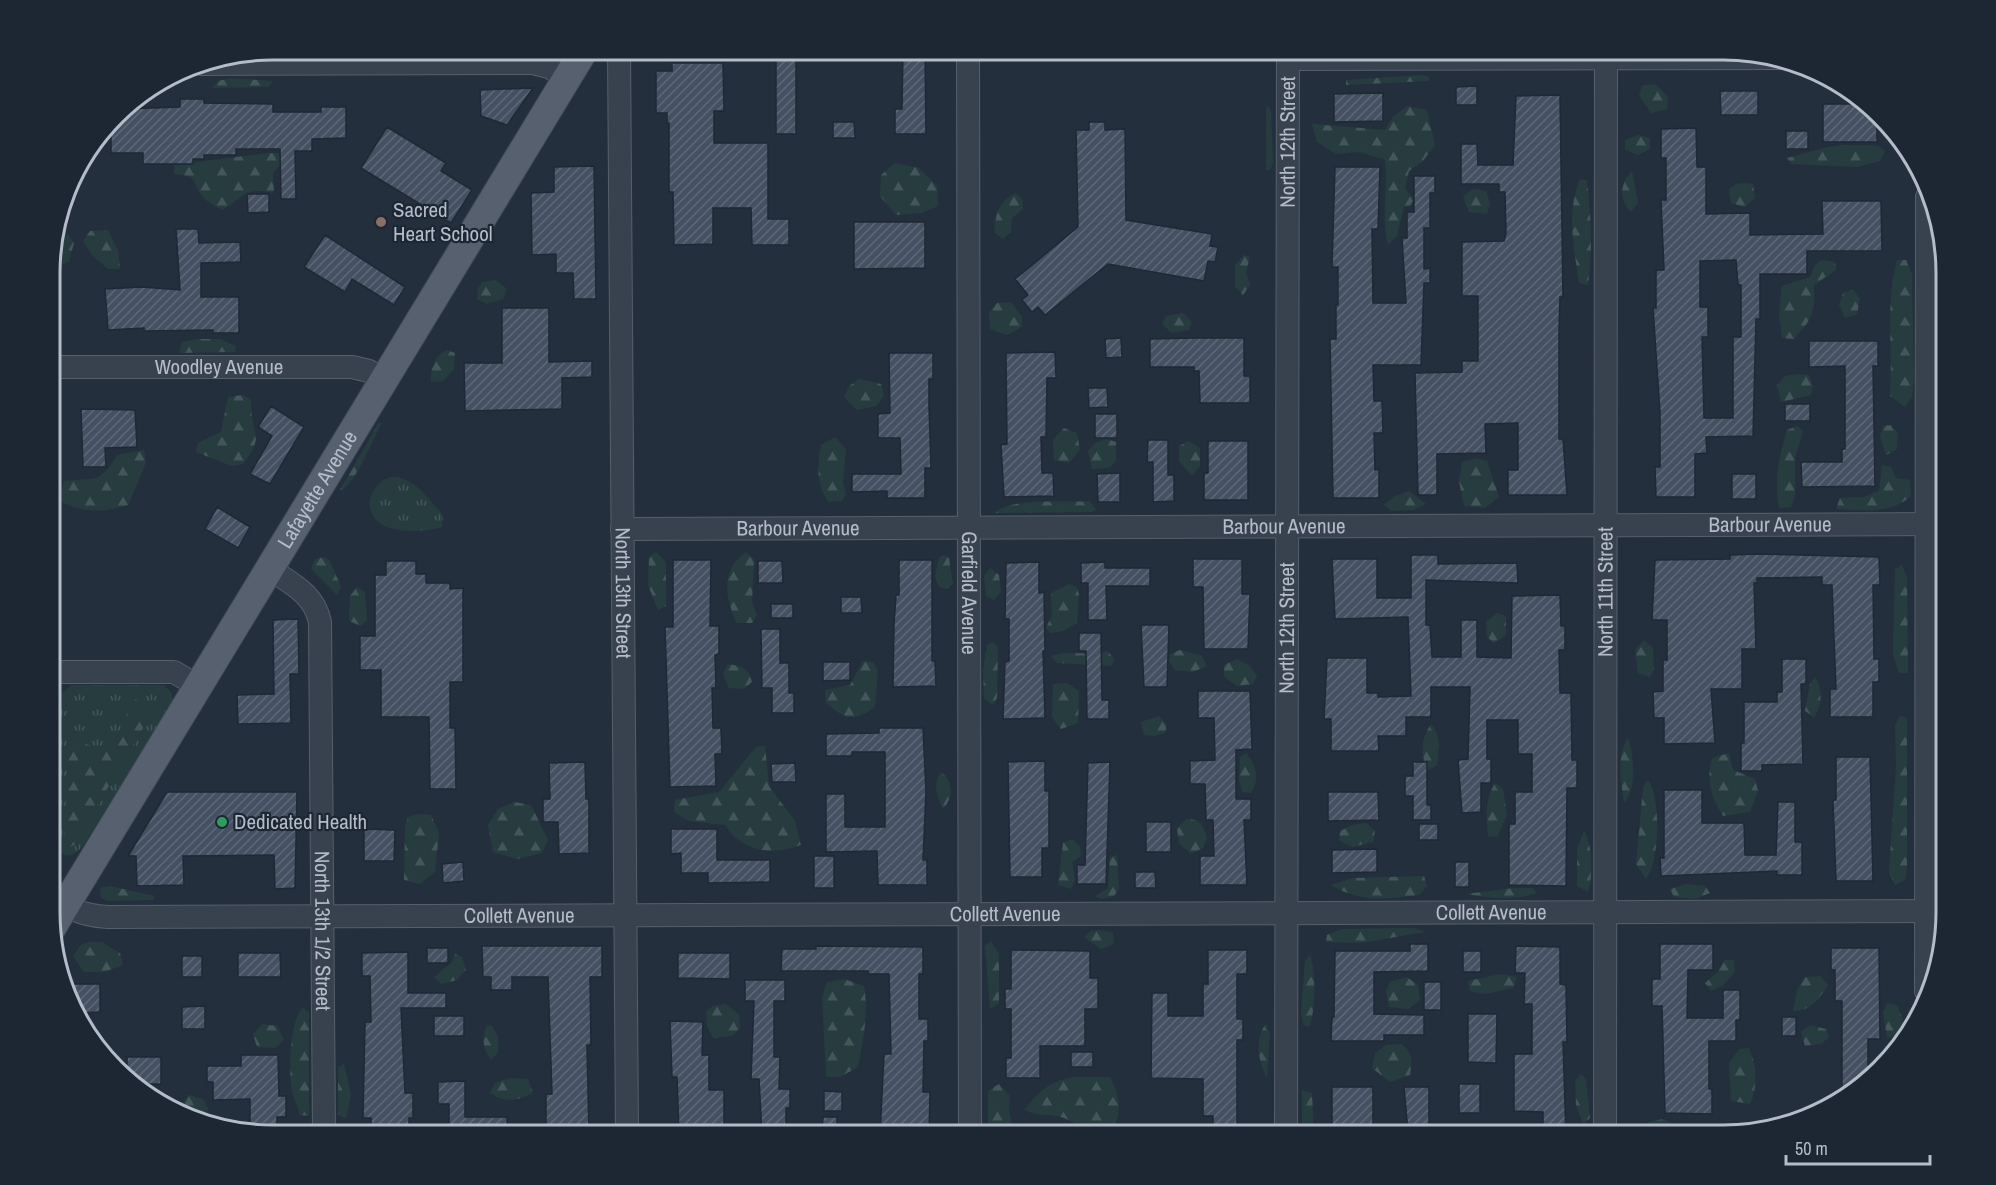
<svg xmlns="http://www.w3.org/2000/svg" width="1996" height="1185" font-family="'Archivo Narrow',sans-serif">
<style>
.grass{fill:url(#grass-tufts)}
.forest{fill:url(#forest-firs)}
.building{fill:url(#building-hatch);stroke:#1f2835;stroke-width:1.5;fill-rule:evenodd}
.lines{fill:none;stroke-linecap:round;stroke-linejoin:round}
.minor-casing{stroke:#565f6c;stroke-width:24}
.major-casing{stroke:#414a57;stroke-width:30}
.minor{stroke:#38414e;stroke-width:22}
.major{stroke:#56606e;stroke-width:28}
.education-dot{fill:#8d6e63;stroke:#1d2633;stroke-width:2}
.leisure-dot{fill:#2e9e5b;stroke:#1d2633;stroke-width:2}
.labels{text-anchor:middle;stroke-width:4.5;stroke-linejoin:round;paint-order:stroke}
.street-label{font-size:21px;fill:#b4bcc9;stroke:#1d2633}
.poi-label{font-size:21px;fill:#b4bcc9;stroke:#1d2633;text-anchor:start}
.rim{fill:none;stroke:#b4bcc9;stroke-width:3}
</style>
<defs>
<pattern id="grass-tufts" width="24" height="20" patternUnits="userSpaceOnUse" patternTransform="scale(1.5)"><rect width="24" height="20" fill="#263c3f"/><path d="M3 7l-1-3M5 7V3M7 7l1-3M15 17l-1-3M17 17v-4M19 17l1-3" fill="none" stroke="#435659"/></pattern>
<pattern id="forest-firs" width="22" height="20" patternUnits="userSpaceOnUse" patternTransform="scale(1.5)"><rect width="22" height="20" fill="#263c3f"/><path d="M5 1l3.5 6h-7zM16 11l3.5 6h-7z" fill="#435659"/></pattern>
<pattern id="building-hatch" width="6" height="6" patternUnits="userSpaceOnUse" patternTransform="scale(1.5)"><rect width="6" height="6" fill="#455162"/><path d="M-1 1l2-2M0 6l6-6M5 7l2-2" fill="none" stroke="#5d6877"/></pattern>
</defs>
<rect width="100%" height="100%" fill="#242f3e"/>
<path class="grass" d="M391 477C414 476 429 500 443 515L442 527C427 532 394 533 381 524 361 510 370 483 391 477Z
M72 685H163L171 692 173 700 83 846C76 853 71 859 61 853L57 842V702L60 694Z"/>
<path class="forest" d="M1423 75 1429 77V81L1346 85V80Z
M231 78 273 81 269 87 212 88 218 81Z
M1655 84 1668 97 1667 109 1651 113 1639 96 1642 86Z
M1268 106 1271 111 1273 162 1271 169 1266 171V109Z
M1407 106 1427 110 1435 145 1422 162 1409 171 1405 189 1414 199 1410 206 1404 207 1397 236 1388 245C1381 217 1388 188 1385 160L1360 152 1336 154 1317 142 1312 124 1385 130 1393 117Z
M1639 135 1650 138V149L1638 155 1625 150V140Z
M1847 145 1878 146 1885 151 1880 161 1857 167 1791 164 1787 158 1828 147Z
M268 153H278L288 156 273 173 274 193C241 187 247 196 222 210 216 207 209 203 205 199 190 185 203 176 174 174V165Z
M895 163 919 168 937 186 938 206 921 213 896 215 880 196 881 175Z
M1632 171 1638 202 1631 212C1618 199 1620 184 1632 171Z
M1580 179 1587 180C1591 213 1593 252 1588 285L1579 283C1574 248 1566 213 1580 179Z
M1745 183 1753 184 1755 198 1745 207 1731 203 1729 189 1736 184Z
M1473 189 1486 191 1490 203 1487 214 1469 212 1463 196Z
M1016 193 1023 200V209L1012 218 1011 232 1003 239 994 232C996 214 998 202 1016 193Z
M108 230 118 250 120 269H108L91 254 83 241 90 231Z
M68 234 74 243 69 262 60 265 54 253 58 239Z
M1244 255 1250 257 1246 272 1250 285 1243 295 1235 287V265Z
M1822 260 1835 262 1836 270 1814 285C1815 313 1813 318 1794 339L1782 338 1779 313 1782 286 1810 277 1815 265Z
M1897 260H1906L1912 274 1914 375 1912 397 1905 407 1890 396C1893 350 1885 305 1897 260Z
M496 280 507 289 503 299 487 304 477 299 478 288 482 282Z
M1853 289 1860 299 1857 314 1845 318 1839 305 1843 293Z
M1011 302 1022 317V327L1007 335 990 329 989 313 997 303Z
M1183 313 1192 322 1189 330 1172 333 1162 324 1166 316Z
M198 339H220L236 346 235 352 179 353 182 342Z
M447 350 455 353 454 369 443 381 431 382C431 367 433 357 447 350Z
M1798 374 1809 375 1813 386 1811 395 1781 402 1777 385 1785 376Z
M859 379 881 384 884 396 876 406 857 410 844 397 849 386Z
M243 395 251 400C250 434 267 434 243 464L232 466 196 452 198 443 221 432 228 397Z
M379 422 381 424C374 438 353 489 340 490Z
M1891 425 1898 433 1897 449 1886 455 1880 437 1883 426Z
M1797 426 1803 431 1795 458V496L1791 507 1779 508C1774 481 1779 456 1787 430Z
M1064 428 1077 433 1080 450 1069 463 1054 460 1053 440Z
M835 437 846 449 843 483 846 494 842 501 829 502C816 486 817 464 821 445Z
M1107 439 1116 442V461L1109 468 1092 469 1088 451 1095 443Z
M1188 441 1200 448V466L1192 476 1179 461V446Z
M144 450 146 463 128 505C102 513 83 513 59 501L64 481C96 477 99 485 117 455Z
M1476 458 1487 461 1499 497 1485 508 1464 506 1459 481 1462 462Z
M1882 465 1891 467 1896 478 1910 480 1911 496C1890 515 1863 510 1836 509L1840 498 1863 497 1879 491Z
M1409 491 1426 504 1414 510 1391 511 1384 505 1395 496Z
M1090 501 1096 510 1091 512 994 513C1012 497 1065 503 1090 501Z
M656 552 666 562V606L658 610 648 585 649 557Z
M746 552 754 559 752 603 757 615 752 623H737C725 599 720 570 746 552Z
M943 555 949 558 953 584 946 589 939 587 935 576 939 558Z
M325 557 330 561 341 587 337 595 311 569 315 559Z
M1902 565 1907 577 1908 673H1899L1893 654 1895 569Z
M1946 567V777L1942 769V748Z
M990 568 999 575 1001 592 994 600 986 596 984 576Z
M1069 584 1077 587 1079 594 1077 623 1063 631 1051 633 1046 628 1052 615 1051 593Z
M357 587 365 592 367 620 361 626 349 621 350 596Z
M1497 613 1506 616V635L1494 643 1487 637 1486 622Z
M1644 640 1653 648 1654 668 1650 677 1638 673 1635 650Z
M993 642 998 648 997 698 993 705 984 699 983 670 987 645Z
M1180 650 1202 656 1207 666 1193 672 1175 670 1169 661 1170 654Z
M1107 651 1114 658 1112 666 1057 663 1051 656C1070 649 1088 657 1107 651Z
M1237 659 1250 666 1257 676 1253 684 1237 686 1224 677V665Z
M863 661 873 662 878 671 875 707C853 722 846 720 826 703L825 690 850 685Z
M728 664C741 666 749 668 752 682L744 689 729 688 723 674Z
M1815 677C1823 690 1822 706 1814 717L1805 711 1810 684Z
M1067 683 1079 691 1078 723 1061 729 1052 717 1053 684Z
M135 699 144 705 149 718 74 845 68 848 64 844 68 754 80 741 105 753C120 737 123 717 135 699Z
M1159 716 1167 725 1165 733 1155 736 1144 735 1141 722Z
M1900 716 1907 718V868L1905 880 1895 885 1889 872 1896 766 1895 726Z
M1431 724C1441 734 1439 752 1437 765L1427 771C1421 753 1420 741 1431 724Z
M1628 738C1634 754 1637 790 1624 803 1621 782 1616 756 1628 738Z
M765 746 769 786 795 821 801 845C772 856 742 852 725 825L689 821 674 812 675 800 719 792 756 747Z
M1246 753C1256 765 1260 779 1251 793L1242 792 1239 779 1240 757Z
M1729 753 1733 770 1755 779 1758 791 1750 812 1723 816C1711 797 1706 780 1712 758Z
M941 772C954 782 953 798 943 809 936 795 933 785 941 772Z
M1648 780C1661 797 1660 862 1646 879L1636 864 1643 787Z
M1495 783 1503 789 1507 815 1497 837 1488 836C1486 816 1485 800 1495 783Z
M514 802 531 805 548 840 542 853 517 859 493 852 488 825 498 809Z
M418 814 431 815 439 833 435 872 420 884 404 880 405 827 408 817Z
M1186 819C1201 819 1203 825 1207 838L1203 848 1191 854 1179 843 1177 829Z
M1366 823 1375 831 1373 842 1352 847 1339 840 1340 831 1352 825Z
M1584 831C1593 845 1593 876 1588 892L1577 886V849Z
M1072 839 1080 847 1081 856 1072 862 1075 880 1071 889 1058 885 1063 843Z
M1117 855 1119 889 1114 896 1102 899 1095 896 1108 888 1110 857Z
M1424 876 1427 886 1419 895C1386 899 1361 903 1331 885L1352 878Z
M1686 884 1705 886 1710 893 1695 899 1674 897 1670 889Z
M110 886 154 896V900L107 901 101 898 100 888Z
M1514 888H1533L1537 893C1513 901 1490 898 1465 894Z
M1415 928 1425 932 1361 943 1326 942 1327 935 1341 929Z
M1101 930 1113 933 1114 944 1101 949 1084 937 1091 931Z
M991 941 999 954V1004L990 1009 985 946Z
M89 942H102L120 953 123 965 104 972H84L73 956 81 945Z
M455 954 462 957 466 970 457 980 441 984 434 977 452 962Z
M1310 955C1316 972 1316 1011 1309 1027L1303 1025 1301 1011 1305 961Z
M1725 960H1734L1735 972 1723 985 1711 991 1705 983 1718 972Z
M1501 974 1517 977 1513 988 1485 994 1470 991 1468 981Z
M1820 976 1828 985C1819 999 1811 1011 1793 1011L1797 990 1805 977Z
M1407 977 1418 985 1420 1000 1408 1009 1389 1007 1386 991 1390 982Z
M844 979 864 986C869 1013 863 1041 858 1067L840 1077H826L822 997 827 982Z
M1887 1003 1897 1005 1903 1020 1901 1034 1887 1038 1883 1012Z
M725 1004 739 1014 740 1028 732 1036 713 1038 707 1026 706 1011 713 1006Z
M303 1007 309 1013V1116L300 1115C297 1105 292 1094 291 1084 289 1065 290 1020 303 1007Z
M1266 1023 1270 1034 1267 1078C1258 1060 1254 1041 1266 1023Z
M262 1024 277 1026 284 1040 275 1048 257 1047 253 1034Z
M487 1025 492 1026 498 1036V1052L491 1060C482 1048 482 1038 487 1025Z
M1810 1025 1826 1029 1829 1037 1821 1044 1805 1046 1801 1032Z
M1401 1044C1414 1053 1412 1061 1410 1075L1390 1082 1372 1068 1375 1053 1386 1045Z
M1749 1048C1757 1066 1758 1087 1750 1104L1731 1101 1729 1063 1739 1049Z
M344 1064 351 1094 346 1119 338 1114V1067Z
M1581 1074 1586 1079 1590 1118 1583 1124 1576 1105 1575 1081Z
M1073 1077H1110C1120 1098 1123 1110 1112 1131L1090 1135C1081 1127 1070 1119 1057 1116 1044 1114 1039 1116 1025 1110 1038 1091 1050 1082 1073 1077Z
M509 1078 528 1079 533 1093C517 1101 506 1103 490 1093L495 1083Z
M999 1084 1010 1096C1007 1114 1013 1119 1012 1135H988V1091Z
M1302 1090 1312 1093 1314 1135H1302Z
M189 1095 203 1099 209 1110 196 1117 183 1111 182 1103Z
M1663 1119 1674 1125 1680 1134 1638 1135 1649 1122Z"/>
<path class="building" d="M776 50H796V134H776Z
M903 50H925L926 134H895V109H902Z
M672 63H723L724 111H714V143H768V219H789V245H752L751 208H713V244L674 245 673 192H669V123H667V113H656V71H672Z
M1477 86V105H1456V87Z
M533 88 507 125 481 116 480 90Z
M1720 91H1758V115H1721Z
M1383 93V121L1334 122V94Z
M1560 95 1563 297H1560L1559 332V439H1563L1567 495H1508V470H1518V423L1485 424 1486 453 1437 454V495H1418L1415 373 1462 372V361H1478V296H1462V242L1504 241 1506 233 1505 192H1499V184H1461V144H1477L1478 165H1513L1516 96Z
M180 99H204V103L273 104V112H321V107H346V138L312 139V151H295L296 199H281L280 149H236V155H204V159H193V164H143V153H111V124L123 109 180 107Z
M1823 104H1866L1877 112V142H1823Z
M833 122H854L855 138H833Z
M1089 122H1105V130L1125 129 1126 220 1212 234 1210 246 1218 247 1215 262 1208 261 1204 281 1108 264 1045 315 1038 307 1032 312 1022 300 1028 295 1015 279 1078 227 1076 130H1089Z
M387 127 446 163 441 171 472 190 451 223 361 168Z
M1696 128 1697 167H1706V214L1750 213V235L1823 234 1822 201H1881L1882 251H1807V274H1760V319H1756L1753 436 1706 437 1707 453 1695 454V497H1656L1655 467H1660V413L1653 308H1656V270H1664L1661 200H1666V158H1661V129ZM1736 260 1738 285H1741V337H1733V418H1704L1702 337H1708V307H1700V261Z
M1786 131H1808V149H1786Z
M594 166 596 299H574L573 273H556V254L532 255 531 193 554 192V167Z
M1335 167H1380L1378 229H1372L1373 303H1406L1402 238H1407V212H1414V176H1435V193H1430V228H1424V269L1430 268V283H1424L1421 365H1373L1374 401H1382L1383 433H1374L1375 470 1379 469V498H1333L1330 339H1336V305H1338V267H1332Z
M247 194H269V212L248 213Z
M854 222H925V268L854 269Z
M176 229H198L199 243 240 242 241 262 201 263V297H239V333H213V330L144 331V328L108 330 105 289 142 287 180 290Z
M325 235 405 287 394 305 352 279 345 292 304 267Z
M502 308H549V362L592 361V377L562 378V409L465 411 464 363H502Z
M1121 338 1122 357 1106 358 1105 339Z
M1193 338H1244V376H1250V403H1200L1199 371H1194V367H1150V339Z
M1809 341H1878V366H1873L1875 486 1802 487 1801 462H1842V449H1845V366L1809 367Z
M1055 352 1056 378H1047L1046 437H1041L1042 473H1053L1054 496 1004 497 1001 445 1007 444 1006 353Z
M889 353H933V379H929V406L931 468H925V498H887V491L852 492V474H901L900 438H878V414L890 413Z
M1088 388H1107L1108 407 1089 408Z
M1785 404H1810V421H1785Z
M271 406 304 427 270 484 250 474 272 436 258 427Z
M81 409 135 410 137 447 105 448 106 467H83Z
M1095 414H1117V438H1095Z
M1148 440H1168V475H1174V501L1153 502V462H1147Z
M1208 441H1248V500H1204V473H1208Z
M1120 473V502H1098L1097 474Z
M1732 474H1756V499H1732Z
M217 507 250 527 238 548 205 529Z
M1757 554 1879 557 1880 585H1873L1874 659H1879V682H1873V717H1830V689H1836L1832 585H1822V577L1757 578V583H1754L1756 649H1742V689H1711L1715 743 1664 744V718H1654L1653 692 1663 691V660H1667V620H1652L1655 560 1730 559V555Z
M1411 555H1438V564L1517 563 1518 583 1426 580V625H1430L1432 657H1461V620H1477V657L1511 658 1512 596 1560 595 1561 626H1565V650H1559L1560 693H1571L1572 760H1577V788H1567L1566 886 1509 885V824H1515V792H1532V754H1518V720H1487V759H1491V783H1481V812L1462 813 1458 760 1468 759 1470 687H1431V717H1406V736H1378L1379 751H1331V719H1324L1327 658H1367V693H1378V697L1411 696 1408 617 1335 619 1332 559H1377V598H1411Z
M1193 559H1242V594H1250L1248 649H1204L1203 587H1193Z
M673 560H711L710 626H719V654L715 655 716 688H712L713 728H721L722 754H715L716 786 670 787 665 627H673Z
M899 560H932V661H935L936 686 893 687 894 624 896 595H899Z
M386 561H416V574H426V583H450V589L463 588V682H450V728H455L456 789H430L429 717H381V670H360V636H375V575H386Z
M758 561H782L783 583H758Z
M1039 562V593L1044 592 1045 651H1043L1045 718 1003 719 1005 662 1009 661V619H1005L1006 563Z
M1105 562V568H1150V586H1106L1107 620H1088V583H1081V563Z
M841 597H861L862 613H841Z
M771 604H793V618H771Z
M298 619 299 674H290L291 723 238 724 237 695 274 694 273 620Z
M1141 625H1169L1167 687H1144Z
M761 629H780V663H789V693H794V713H772V688H762Z
M1079 633H1101L1102 700H1109V719H1087L1086 651H1079Z
M1782 659H1806V684H1801L1803 764 1762 765V771H1741V743H1744V702H1777V692H1782Z
M823 662H850V680L823 681Z
M1198 691H1250L1252 749 1236 750V799H1251V820H1244L1247 885H1200V856H1214L1213 820H1206L1205 784H1190V761L1215 760 1214 718H1198Z
M879 728H923L926 791 923 860H927V885H878L877 851 826 852V794H845V827H885V752H852V756H826V734L879 733Z
M1836 757H1870L1873 881H1836L1833 800H1836Z
M1045 761V791H1049V848H1042V877H1010L1008 762Z
M585 762 586 799H589V853L559 854 558 822H543V799H550L549 763Z
M1110 762 1106 884H1077V865H1085L1088 763Z
M1413 762H1427V805H1431V820H1413V796H1405V776H1413Z
M795 763 796 782H772L771 764Z
M1664 790H1702V823H1744L1745 855H1776L1778 802H1795V842H1802V875H1777V871L1661 876 1660 858H1664Z
M167 792H297L295 888 275 889 274 855 183 856 184 885 137 886 136 856H128Z
M1328 792H1378L1379 820 1328 821Z
M1146 822H1171V852H1146Z
M1419 824H1438V840H1419Z
M364 829 395 830 394 861H364Z
M671 829H717V860H770V882L708 883V873H681V853L671 854Z
M1377 849V872L1332 873V850Z
M814 856H834V888H814Z
M463 862 464 881 443 883 442 864Z
M1455 862H1469V887H1455Z
M1135 872H1155L1156 888H1135Z
M1410 944H1428V971L1374 972V1014L1424 1015V1035H1384V1041H1331L1332 1017H1334L1335 951H1410Z
M1660 944H1713V970H1688L1687 1018H1723V990H1740V1020H1736V1041H1709V1089H1712V1114L1665 1113 1662 1006H1652V979H1660Z
M482 946H602V977H590L591 1045H587L589 1135H546V1094H552L548 977H512V990H491V977H483Z
M816 946 923 947V974H919V1019H928V1041H924L923 1092H930L929 1135H880L884 1054H891L889 974H868V971H781L782 949H816Z
M1516 946 1560 947V984L1566 985 1567 1042H1563L1566 1135H1543V1112L1514 1111V1054H1532V1004H1524L1525 973H1515Z
M427 948H448V963H427Z
M1831 948H1879L1880 1039H1868V1080L1842 1100V1001H1835V970H1831Z
M1011 950 1090 951V978H1098V1009H1085V1046H1040V1078H1006V1058H1011V1009H1005V989H1011Z
M1208 950H1247V974H1237V1019H1243V1040H1237V1135H1213V1116H1203V1079L1151 1078 1152 993H1168V1016H1203V984H1208Z
M1463 951H1481V972H1463Z
M408 952V993H446V1008H401L405 1093H413V1118H409V1135H371V1118H363L365 1022H371L370 976H362V953Z
M238 953H280L281 977H238Z
M678 953H730V979L678 978Z
M182 956H202V977H182Z
M745 980H785V1001H774V1057H780L779 1089H790V1108H786V1135H762L759 1079H751L754 1001H745Z
M1424 982H1441V1010H1424Z
M68 984H100V1012L78 1013Z
M205 1006V1029H182V1007Z
M1468 1014H1497L1496 1063 1468 1062Z
M434 1016H464V1036H434Z
M1782 1017H1796V1036H1782Z
M670 1021 703 1022 702 1055H709V1090H724V1135H679L677 1077H672Z
M1071 1052H1093V1067H1071Z
M241 1055H278L279 1096H286V1117H277V1136L250 1133V1099L213 1100V1082H207V1066H241Z
M127 1057H161V1084H138L127 1073Z
M465 1081V1117H507V1135L449 1132V1104H438V1082Z
M1459 1084H1480V1113H1459Z
M1332 1087H1373V1135H1332Z
M1404 1087H1429V1132H1408Z
M824 1091 842 1092V1111H824Z
M823 1117H837V1135H822Z"/>
<g class="lines">
<g class="minor-casing">
<g id="minor">
<path id="s1" d="M619 50 627 1135"/>
<path id="s2" d="M968 50 970 1135"/>
<path d="M1288 59 1783 58"/>
<path d="M202 64 533 63 549 67 566 78"/>
<path id="s3" d="M51 367H352L369 371 383 381"/>
<path id="s4" d="M622 529 1946 524"/>
<path id="s5" d="M270 569C292 584 314 594 320 622L324 1135"/>
<path d="M51 672H174L198 686"/>
<path id="s6" d="M51 889C72 911 79 915 108 917L1946 911"/>
<path d="M1926 991 1927 197"/>
<path id="s7" d="M1286 1135 1288 50"/>
<path id="s8" d="M1605 1135 1606 50"/>
</g>
</g>
<g class="major-casing">
<g id="major">
<path id="s9" d="M51 929 584 50"/>
</g>
</g>
<use href="#minor" class="minor"/>
<use href="#major" class="major"/>
</g>
<circle class="education-dot" cx="381" cy="222" r="6"/>
<circle class="leisure-dot" cx="222" cy="822" r="6"/>
<g class="labels">
<g class="street-label">
<text dy="7" stroke="none"><textPath href="#s7" startOffset="993">North 12th Street</textPath></text>
<text dy="7" stroke="none"><textPath href="#s3" startOffset="168">Woodley Avenue</textPath></text>
<text dy="7" stroke="none"><textPath href="#s9" startOffset="514">Lafayette Avenue</textPath></text>
<text dy="7" stroke="none"><textPath href="#s4" startOffset="1148">Barbour Avenue</textPath></text>
<text dy="7" stroke="none"><textPath href="#s4" startOffset="662">Barbour Avenue</textPath></text>
<text dy="7" stroke="none"><textPath href="#s4" startOffset="176">Barbour Avenue</textPath></text>
<text dy="7" stroke="none"><textPath href="#s1" startOffset="543">North 13th Street</textPath></text>
<text dy="7" stroke="none"><textPath href="#s2" startOffset="543">Garfield Avenue</textPath></text>
<text dy="7" stroke="none"><textPath href="#s8" startOffset="543">North 11th Street</textPath></text>
<text dy="7" stroke="none"><textPath href="#s7" startOffset="507">North 12th Street</textPath></text>
<text dy="7" stroke="none"><textPath href="#s6" startOffset="1449">Collett Avenue</textPath></text>
<text dy="7" stroke="none"><textPath href="#s6" startOffset="963">Collett Avenue</textPath></text>
<text dy="7" stroke="none"><textPath href="#s6" startOffset="477">Collett Avenue</textPath></text>
<text dy="7" stroke="none"><textPath href="#s5" startOffset="384">North 13th 1/2 Street</textPath></text>
</g>
<g class="poi-label">
<text x="393" y="217">Sacred<tspan x="393" dy="24">Heart School</tspan></text>
<text x="234" y="829">Dedicated Health</text>
</g>
</g>
<path d="M0 0H1996V1185H0ZM273 60H1723A213 213 0 0 1 1936 273V912A213 213 0 0 1 1723 1125H273A213 213 0 0 1 60 912V273A213 213 0 0 1 273 60Z" fill="#1d2633" fill-rule="evenodd"/>
<path class="rim" d="M273 60H1723A213 213 0 0 1 1936 273V912A213 213 0 0 1 1723 1125H273A213 213 0 0 1 60 912V273A213 213 0 0 1 273 60Z"/>
<path d="M1786 1155v9h144v-9" fill="none" stroke="#b4bcc9" stroke-width="3"/>
<text x="1795" y="1155" font-size="18" fill="#b4bcc9" stroke="#1d2633" stroke-width="4.5" paint-order="stroke">50 m</text>
</svg>
